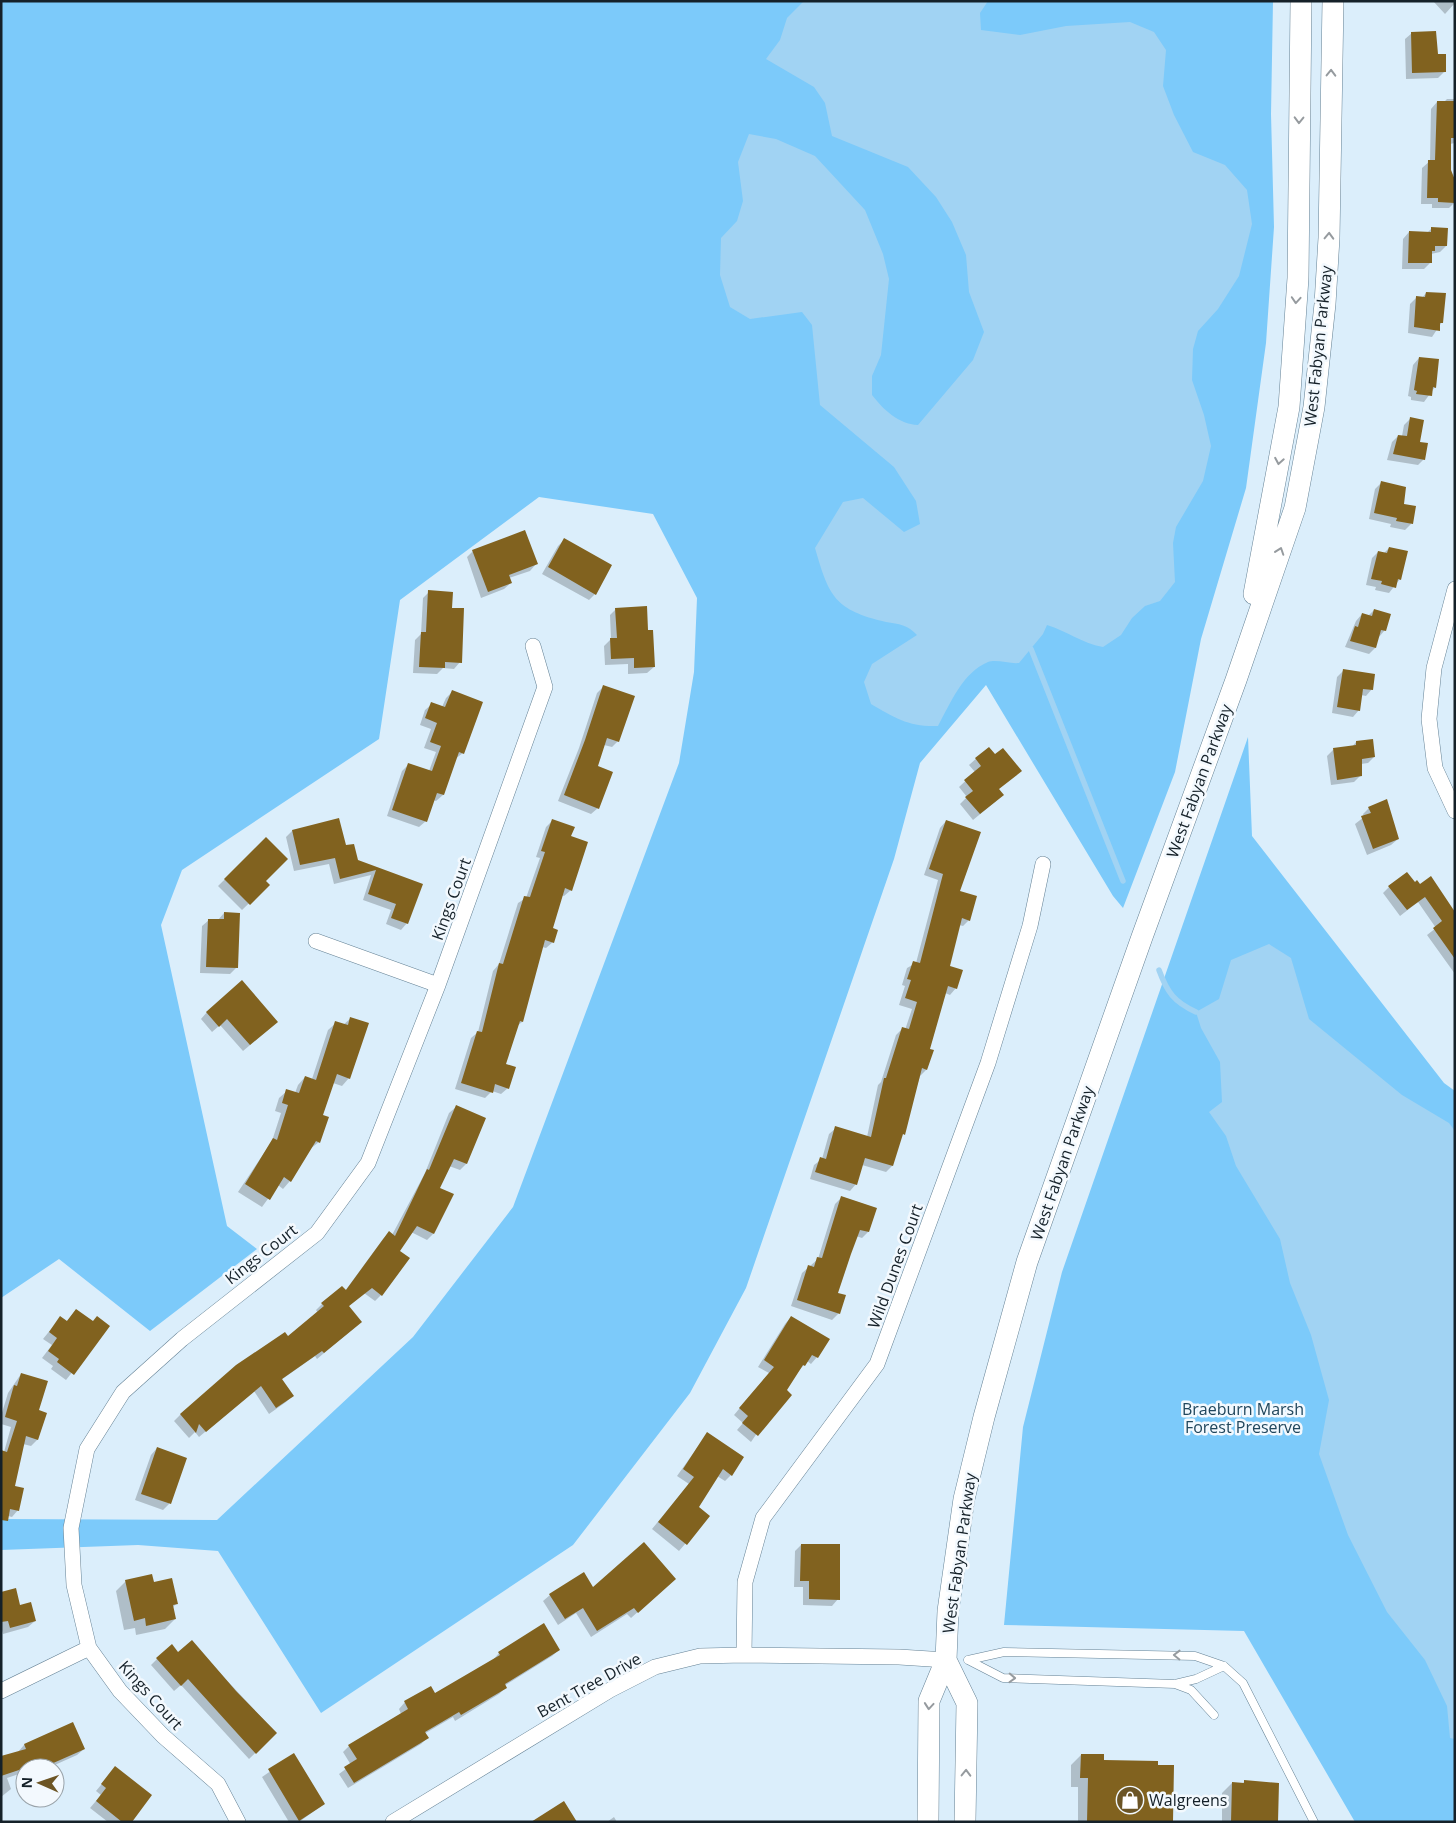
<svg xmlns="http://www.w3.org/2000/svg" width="1456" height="1823" font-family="'Open Sans',sans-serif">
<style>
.green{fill:#7ccafa}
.water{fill:#a1d3f3}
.shadow{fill:#0003}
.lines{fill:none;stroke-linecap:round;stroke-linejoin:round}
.stream{stroke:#a1d3f3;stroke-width:5.5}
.building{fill:#81621f}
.lane-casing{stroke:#658295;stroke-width:9}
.street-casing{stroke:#658295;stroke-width:16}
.secondary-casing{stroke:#658295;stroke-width:22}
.lane{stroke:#fff;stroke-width:8}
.street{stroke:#fff;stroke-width:15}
.secondary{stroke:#fff;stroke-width:21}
.oneway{stroke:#969b9f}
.labels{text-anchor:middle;stroke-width:5;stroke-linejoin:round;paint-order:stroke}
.street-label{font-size:16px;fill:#152129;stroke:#f3f9fe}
.park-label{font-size:16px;fill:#21475d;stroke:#f3f9fe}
.poi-label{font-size:16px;fill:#152129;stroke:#f3f9fe;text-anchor:start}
</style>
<rect width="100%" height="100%" fill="#dbeefb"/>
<path class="green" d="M1 1H1273L1271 114 1274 227 1266 343 1246 488 1201 639 1175 772 1123 908 1113 896 986 685 920 763 894 859 746 1288 690 1393 573 1545 321 1713 218 1551 138 1545 1 1550V1519L217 1520 413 1337 513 1207 679 763 694 672 697 598 653 514 539 497 400 600 379 739 182 870 161 925 227 1226 257 1249 150 1331 59 1259 1 1298Z
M1248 737 1252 836 1444 1083 1455 1091V1822H1355L1244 1631 1004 1625 1023 1427 1062 1272Z"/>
<path class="water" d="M804 1H988L980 13 981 30 1020 35 1066 26 1130 22 1154 32 1166 50 1163 86 1174 115 1193 152 1225 165 1247 190 1252 224 1239 276 1218 309 1198 331 1193 349 1192 380 1204 415 1211 446 1203 481 1176 527 1173 543 1175 582 1160 601 1145 606 1132 618 1121 635 1103 647C1081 643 1067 631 1047 625L1043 634 1019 663C1010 664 996 659 988 662 963 672 950 704 938 726 909 727 895 718 871 704L864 682 872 664 917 635C908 625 899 624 886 622 835 610 829 597 815 548L843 502 863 498 904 532 920 524 916 501 894 467 820 405 812 325 802 312 750 319 730 307 720 275 721 238 737 221 743 201 738 162 749 134 776 139 815 156 865 210 883 254 889 279 881 355 872 376V395C884 410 898 424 918 425L973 360 984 332 969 292 966 255 952 222 936 197 908 167 832 136 825 103 814 87 766 59 780 40 787 18Z
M1269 944 1291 958 1309 1019 1402 1095 1449 1123 1455 1131V1739L1450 1738 1447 1706 1425 1660 1387 1612 1348 1535 1319 1454 1329 1400 1311 1335 1290 1283 1280 1239 1236 1166 1226 1136 1209 1112 1222 1102 1220 1062 1201 1028 1196 1012 1219 999 1231 960Z"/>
<path class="shadow" d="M1433 1H1455V3L1445 14Z
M1412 33 1437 56 1444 72 1438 78 1406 79 1405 39Z
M1447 99H1455V143L1450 144V170L1455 202 1449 208H1432V204H1421L1422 168 1430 161 1431 109 1437 102H1444Z
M1431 229 1446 246 1440 252 1431 254 1430 263 1424 269H1402L1403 239 1409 232 1427 233Z
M1426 293 1442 322 1432 337 1408 333 1410 304 1417 297 1422 298Z
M1419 358 1435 387 1424 402 1411 400V397L1408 396 1413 365Z
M1410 419 1424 459 1418 465 1387 460 1392 442 1398 436H1402L1404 425Z
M1381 483 1402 505 1411 524 1405 530 1390 527 1391 524 1369 519 1375 489Z
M564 540 595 594 589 600 542 574 558 546Z
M1389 548 1400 579 1389 593 1375 590 1376 587 1366 585 1372 558 1378 552 1384 553Z
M473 551 536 564 530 571 509 578 511 583 504 589 481 598 467 557Z
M429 592 451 609 460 662 454 669 443 668 437 674 413 673 415 640 421 634 423 598Z
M616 609 647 632 654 667 647 673 628 674V664L605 665 604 646 611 639 610 615Z
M1374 610 1385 630 1378 638 1375 648 1369 654 1345 647 1356 621 1362 614 1368 616Z
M1343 671 1372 689 1366 696 1361 695 1359 710 1353 717 1332 713 1337 677Z
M603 687 618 741 612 747 604 745 597 767 598 808 591 814 558 801 579 748 597 693Z
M452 692 463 753 455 759 443 795 436 801 433 800 426 821 419 827 387 816 402 771 409 764 429 771 436 752 424 748 431 729 420 725 425 710 432 704 442 707 446 698Z
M1356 742 1374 757 1368 763 1361 764V775L1354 782 1331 785 1327 756 1333 750 1352 747Z
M988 748 998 790 996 801 973 820 960 804 967 797 959 787 975 772 969 765Z
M1369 808 1398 839 1391 845 1367 855 1355 824 1364 817 1363 814Z
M338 820 345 847 357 861 421 884 407 923 401 930 386 924 391 910 363 900 371 875 334 884 329 864 294 871 286 837 292 831Z
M552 821 570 837 571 890 564 896 561 895 551 929 553 942 546 948 542 947 522 1022 517 1026 505 1064 508 1088 501 1094 492 1091 485 1098 455 1089 471 1038 478 1032 493 971 499 964 518 903 526 898 540 858 536 857 546 827Z
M946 821 959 892 969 920 963 926 959 925 948 967 956 988 950 995 945 993 929 1050 926 1070 920 1076 892 1166 886 1172 862 1165 856 1184 850 1191 810 1179 814 1165 822 1159 829 1134 836 1128 867 1137 878 1085 881 1082 896 1035 902 1029 905 1030 912 1009 899 1005 905 986 902 985 907 968 916 963 938 880 924 875 940 828Z
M266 839 265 881 268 885 242 910 218 886Z
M1414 884 1455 915V974L1427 935 1436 928 1418 902 1400 916 1383 893 1389 887Z
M224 913 236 968 230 974 200 973 202 926 209 920H218Z
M207 1012 270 1028 243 1051 220 1025 212 1032 201 1019Z
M351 1018 349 1078 342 1086 333 1083 322 1116 319 1142 310 1149 290 1181 283 1189 278 1185 262 1207 238 1192 272 1141 281 1113 275 1111 279 1098 287 1091 295 1093 298 1085 305 1077 312 1079 328 1030 336 1023 343 1025Z
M456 1107 485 1119 466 1164 460 1170 449 1166 438 1189 433 1234 427 1240 411 1232 398 1251 381 1295 375 1301 364 1293 348 1307 354 1328 317 1359 315 1356 281 1380 292 1396 286 1402 269 1414 254 1391 199 1437 195 1432 189 1438 174 1421 180 1415 237 1366 288 1338 318 1313 316 1310 322 1304 345 1291 383 1239 389 1233 392 1235 425 1173 449 1113Z
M841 1198 868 1232 862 1238 856 1236 837 1293 839 1313 832 1320 791 1306 802 1273 818 1259 835 1204Z
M76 1310 92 1322 109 1326 66 1380 51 1369 53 1366 42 1358 52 1345 43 1339 60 1318 66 1322Z
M791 1317 817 1357 811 1364 807 1361 798 1372 751 1442 737 1430 743 1423 734 1415 769 1373 758 1367 785 1324Z
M21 1374 37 1411 45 1414 37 1440 31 1446 23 1444 14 1487 18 1510 12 1517 1 1514 4 1452 11 1427 1 1424V1416L8 1393Z
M707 1434 731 1475 725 1481 717 1476 697 1507 709 1516 679 1551 652 1529 689 1484 677 1476Z
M157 1448 185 1458 169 1504 163 1510 135 1500 151 1455Z
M801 1545 838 1599 832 1606 803 1605V1587H794L795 1551Z
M126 1581 153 1583 176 1604 172 1608 175 1619 165 1629 136 1635 135 1628 124 1630 116 1591Z
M668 1585 631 1618 627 1614 591 1637 576 1613 558 1625 543 1601 550 1595 593 1589Z
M1 1593 35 1621 28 1627 3 1634 1 1626Z
M191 1642 276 1733 249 1759 181 1685 174 1691 151 1665 157 1659 178 1654Z
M559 1650 552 1656 504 1686 505 1688 499 1694 455 1721 453 1717 424 1734 427 1738 421 1744 348 1788 339 1774 351 1765 343 1752 349 1746 401 1714 399 1709 405 1702 435 1695 493 1660 499 1653Z
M73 1724 84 1749 77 1755 48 1768H25V1772L7 1778 11 1789 1 1797V1758L18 1752 24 1745Z
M294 1755 324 1804 299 1822H289L262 1777Z
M1081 1755 1172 1822H1078V1787H1071V1765Z
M115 1768 130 1822H108L90 1808 101 1795 96 1791Z
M1244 1782 1277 1822H1222V1793L1232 1783 1242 1784Z
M614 1817 617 1822H607Z"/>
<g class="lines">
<path class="stream" d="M1031 649 1123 881
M1159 970C1167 992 1174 1002 1196 1012"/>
</g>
<path class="building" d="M1436 31 1438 54H1446V72L1412 73 1411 32Z
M1437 101H1455V138H1451V170L1455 180V203L1438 202V198H1427L1428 160H1435Z
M1431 227 1448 228 1447 246H1435V251H1432V263H1408L1409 231 1431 232Z
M1426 292 1446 293 1443 323H1440V331L1414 327 1416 296 1425 297Z
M1419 357 1439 359 1436 388 1433 387 1432 396 1416 394 1417 391 1414 390Z
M1410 417 1424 420 1420 442 1428 443 1425 460 1393 454 1398 435 1407 436Z
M1381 481 1406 487 1404 504 1416 506 1413 524 1396 521 1397 518 1374 513Z
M525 530 538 564 509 575 512 583 488 592 472 550Z
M564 538 612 565 596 595 548 567Z
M1389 547 1408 551 1401 580 1398 579 1396 588 1381 584 1382 581 1371 579 1378 551 1387 553Z
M428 590 453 592 452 608H464L462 663 445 662V668L419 667 421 632H426Z
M647 606 648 630H653L655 667 634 668V658L611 659 610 638H617L615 608Z
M1374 609 1391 614 1386 631 1381 630 1376 648 1350 641 1355 626 1358 627 1362 613 1372 616Z
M1343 669 1375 674 1373 690 1363 689 1360 711 1337 707Z
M603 685 635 696 619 742 607 738 598 766 613 772 599 809 564 795 585 740Z
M452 690 483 702 464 754 459 752 444 795 437 793 427 822 392 810 408 763 432 771 441 746 430 742 437 723 425 718 431 702 445 707Z
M1373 739 1375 757 1362 759V776L1337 780 1333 748 1356 745V741Z
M989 747 995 754 1003 748 1022 771 999 789 1004 795 980 814 965 797 973 791 964 780 981 766 975 758Z
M1387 799 1399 839 1373 849 1361 816 1371 813 1368 807Z
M339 818 346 845 354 844 358 860 423 884 408 924 391 918 396 904 368 894 376 870 340 879 335 858 300 865 292 830Z
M552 819 575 827 571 836 588 842 572 891 565 888 553 928 558 930 554 943 545 940 523 1022 520 1021 506 1064 516 1067 509 1089 495 1084 493 1093 461 1083 477 1031 482 1032 499 963 503 964 524 896 530 897 545 852 541 851Z
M946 820 981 832 960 891 977 896 970 921 962 918 950 966 963 970 957 989 948 986 930 1049 934 1050 927 1070 922 1068 905 1135 903 1134 893 1166 865 1158 857 1185 815 1172 820 1157 826 1159 835 1126 871 1137 884 1078H886L902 1027 909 1029 917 1002 905 998 911 980 907 979 913 961 920 963 943 874 929 869Z
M266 837 288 859 266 881 270 885 250 905 224 879Z
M1407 872 1415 882 1417 880 1420 884 1431 876 1455 912V959L1433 928 1442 921 1425 897 1407 910 1388 886Z
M224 912 240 913 238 968 206 967 208 919H224Z
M242 980 278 1022 250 1045 227 1019 219 1027 206 1012Z
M350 1017 369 1023 350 1079 337 1074 323 1115 329 1117 320 1143 316 1141 291 1182 284 1177 270 1200 245 1184 273 1138 277 1140 288 1105 282 1103 286 1089 299 1093 305 1076 316 1080 335 1021 348 1025Z
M456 1105 486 1118 467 1164 454 1159 440 1188 454 1194 434 1234 417 1226 400 1251 410 1258 382 1296 372 1288 349 1306 362 1322 324 1353 322 1351 282 1379 294 1396 276 1408 261 1386 206 1432 199 1424 196 1433 180 1414 236 1365 285 1332 288 1336 324 1306 321 1303 342 1286 346 1290 389 1231 395 1236 427 1169 429 1170Z
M841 1196 877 1208 869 1232 860 1230 851 1254 838 1293 846 1295 840 1314 797 1300 808 1265 814 1267 817 1257 822 1258Z
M76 1309 93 1321 97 1316 110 1326 74 1375 57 1362 59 1359 48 1351 57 1338 49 1332 60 1316 67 1321Z
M791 1316 830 1339 818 1358 812 1355 805 1366 803 1365 787 1390 792 1395 758 1436 742 1423 748 1416 739 1408 774 1367 764 1360Z
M21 1373 48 1381 39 1410 47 1413 38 1440 26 1436 15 1486 24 1488 19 1511 10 1509 8 1521 1 1520V1450L7 1452 17 1421 5 1417 14 1385 17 1386Z
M707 1432 744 1457 732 1476 723 1469 699 1507 710 1516 687 1545 658 1522 694 1477 683 1469Z
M157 1447 187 1458 171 1504 141 1494Z
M644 1542 676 1579 638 1613 634 1608 597 1631 583 1608 565 1619 549 1594 584 1572 593 1587Z
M801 1544H840V1600L809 1599V1581H800Z
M152 1574 154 1582 172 1578 178 1604 173 1605 176 1619 146 1626 145 1618 134 1621 125 1580Z
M16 1588 20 1605 31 1602 36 1621 10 1628 8 1621 1 1622V1592Z
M544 1623 560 1650 505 1684 507 1688 461 1715 459 1712 425 1732 429 1738 354 1783 344 1767 357 1759 348 1745 408 1709 404 1701 431 1686 435 1693 500 1655 498 1652Z
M192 1640 236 1691 277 1733 256 1754 188 1679 181 1686 156 1658 172 1644 178 1652Z
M73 1722 85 1749 42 1768H25L1 1776V1756L26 1749 24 1744Z
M294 1753 325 1804 299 1821 268 1769Z
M1081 1754H1104V1760L1158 1761V1765H1174L1173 1822H1087L1088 1778H1080Z
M115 1766 152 1795 132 1822H122L96 1801 106 1788 101 1784Z
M1244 1780 1279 1783 1278 1822H1231L1232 1782 1244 1783Z
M564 1801 577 1822H531Z"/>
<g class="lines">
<g class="lane-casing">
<path id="lane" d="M968 1660 1004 1652 1195 1656 1224 1666 1243 1683 1314 1822
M968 1660 1003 1678 1175 1684 1196 1679 1224 1666
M1175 1684 1191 1690 1214 1715"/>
</g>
<g class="street-casing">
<path id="street" d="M1455 589 1434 668 1429 719 1435 768 1455 811
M316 941 438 985
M744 1655 745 1582 763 1518 877 1364 988 1063 1030 926 1043 864
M1 1691 89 1648
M238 1822 218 1784 163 1736 120 1691 89 1648 74 1585 71 1528 87 1449 123 1392 182 1339 317 1233 368 1163 438 985 545 687 533 646
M393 1822 610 1690 655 1667 700 1656 744 1655 899 1657 946 1660"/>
</g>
<g class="secondary-casing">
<path id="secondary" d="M1254 594 1289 407 1298 278 1301 1
M946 1660 967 1703 965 1822
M928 1822 929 1701 946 1660 948 1611 964 1499 984 1417 1027 1262 1142 937 1236 680 1295 508 1314 407 1325 304 1329 238 1333 1"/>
</g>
<use href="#lane" class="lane"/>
<use href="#street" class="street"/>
<use href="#secondary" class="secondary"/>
</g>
<defs><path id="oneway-chevron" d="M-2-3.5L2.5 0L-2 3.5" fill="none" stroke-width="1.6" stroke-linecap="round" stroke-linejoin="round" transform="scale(1.25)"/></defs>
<g class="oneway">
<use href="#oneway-chevron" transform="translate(1331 73) rotate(-89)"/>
<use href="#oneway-chevron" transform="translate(1299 120) rotate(91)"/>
<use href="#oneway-chevron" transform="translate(1329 236) rotate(-88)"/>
<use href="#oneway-chevron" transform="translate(1296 300) rotate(94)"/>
<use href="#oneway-chevron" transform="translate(1279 461) rotate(100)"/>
<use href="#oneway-chevron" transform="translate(1280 551) rotate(-71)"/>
<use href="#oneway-chevron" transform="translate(1177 1655) rotate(-179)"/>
<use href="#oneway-chevron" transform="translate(1012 1678) rotate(2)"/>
<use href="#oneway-chevron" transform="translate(929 1706) rotate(95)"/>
<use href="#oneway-chevron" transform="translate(966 1773) rotate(-89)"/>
</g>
<defs>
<g id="shop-disc" transform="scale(1.4375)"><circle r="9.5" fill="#6c5525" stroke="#f3f9fe"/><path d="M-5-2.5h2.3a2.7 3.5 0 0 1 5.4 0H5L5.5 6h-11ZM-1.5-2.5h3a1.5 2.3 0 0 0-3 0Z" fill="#fff"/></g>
</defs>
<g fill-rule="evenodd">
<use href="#shop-disc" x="1130" y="1800"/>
</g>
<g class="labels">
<g class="street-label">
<text transform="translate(1318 346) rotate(-84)" y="6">West Fabyan Parkway</text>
<text transform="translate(1199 781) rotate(-70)" y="6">West Fabyan Parkway</text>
<text transform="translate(451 899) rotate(-70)" y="6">Kings Court</text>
<text transform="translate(1062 1163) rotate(-71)" y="6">West Fabyan Parkway</text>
<text transform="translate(261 1254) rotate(-38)" y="6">Kings Court</text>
<text transform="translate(895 1266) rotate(-70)" y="6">Wild Dunes Court</text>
<text transform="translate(959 1553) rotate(-82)" y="6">West Fabyan Parkway</text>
<text transform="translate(589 1685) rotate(-29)" y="6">Bent Tree Drive</text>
<text transform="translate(151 1695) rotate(48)" y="6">Kings Court</text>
</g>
<g class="park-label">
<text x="1243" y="1415">Braeburn Marsh<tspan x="1243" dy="18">Forest Preserve</tspan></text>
</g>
<g class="poi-label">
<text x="1149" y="1806">Walgreens</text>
</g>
</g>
<rect width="1456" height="1823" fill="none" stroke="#152129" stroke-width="5"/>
<g transform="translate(40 1783) rotate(272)"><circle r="24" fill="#f3f9fe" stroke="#9aa3a9"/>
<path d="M0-4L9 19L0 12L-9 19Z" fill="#6c5525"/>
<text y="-8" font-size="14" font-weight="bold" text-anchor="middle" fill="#152129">N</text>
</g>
</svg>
